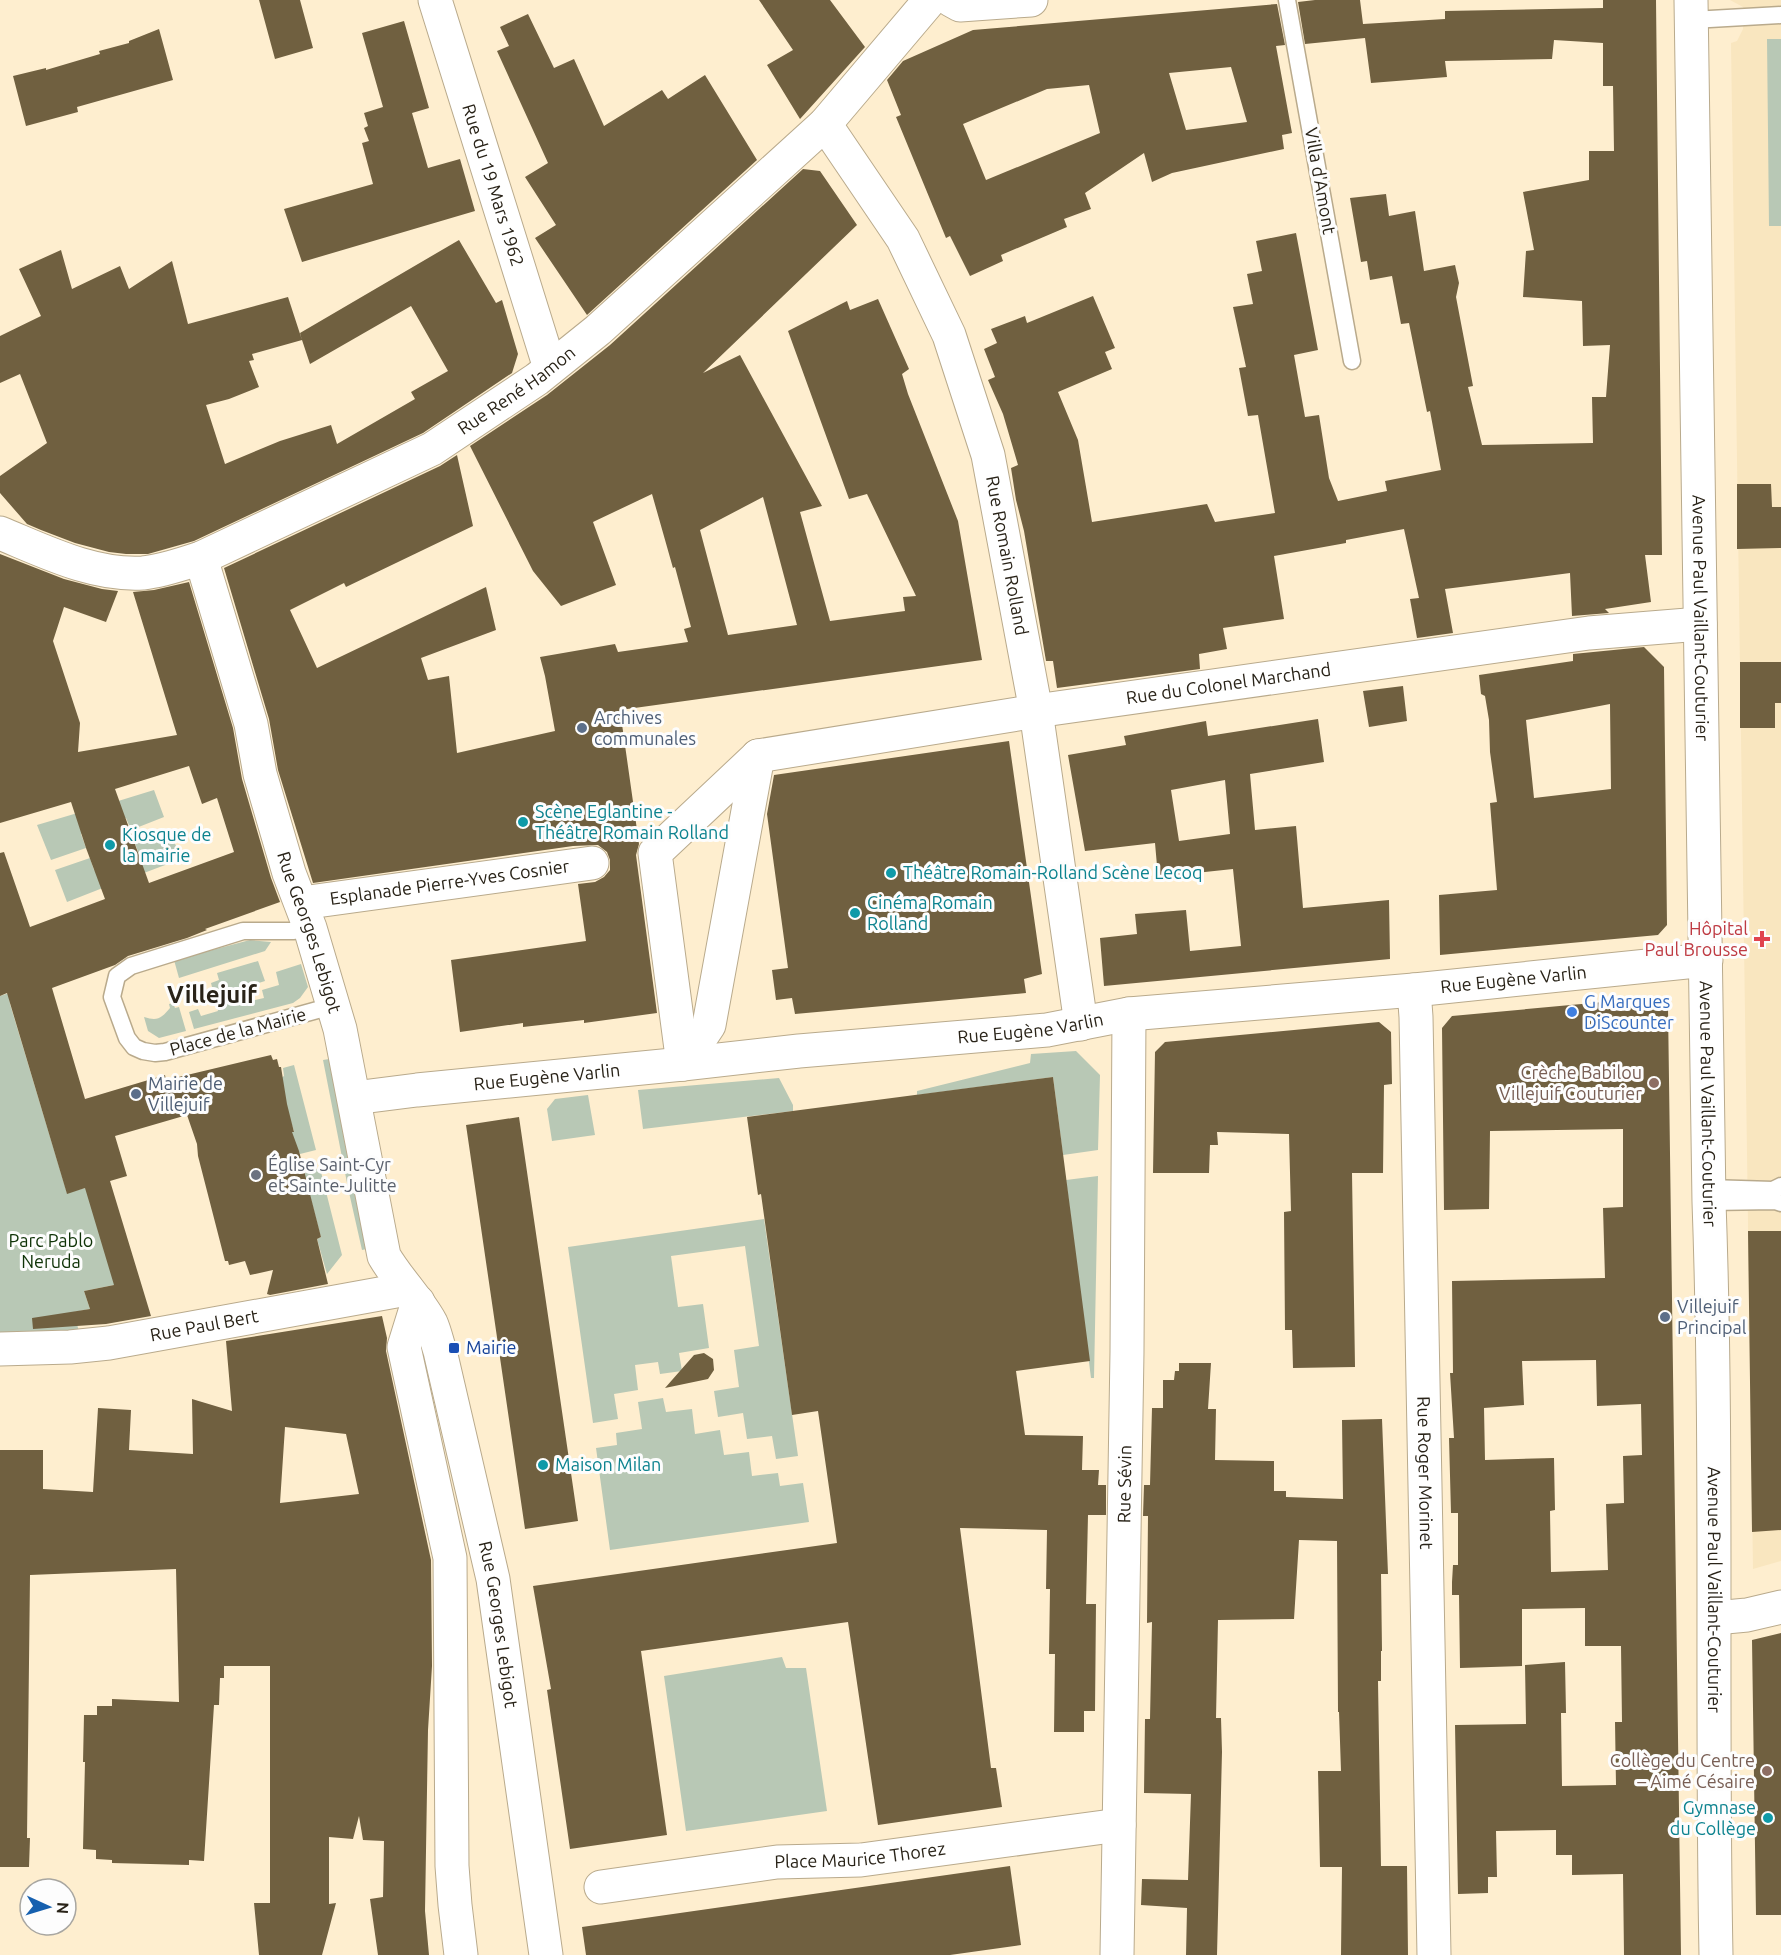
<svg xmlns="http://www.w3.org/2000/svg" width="1781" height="1955" font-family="Ubuntu,sans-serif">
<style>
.built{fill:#f9e6bf}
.green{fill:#b8c8b5}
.building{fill:#706040;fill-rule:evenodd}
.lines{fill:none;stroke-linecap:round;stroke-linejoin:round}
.lane-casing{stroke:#b9aa8c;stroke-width:19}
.street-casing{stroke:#b9aa8c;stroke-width:35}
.secondary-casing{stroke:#b9aa8c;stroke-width:35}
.lane{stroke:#fff;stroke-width:16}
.street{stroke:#fff;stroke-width:33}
.secondary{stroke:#fff;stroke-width:33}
.service-dot{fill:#5c6f8a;stroke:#fdfdfd;stroke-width:2}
.culture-dot{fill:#0f9aa8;stroke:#fdfdfd;stroke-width:2}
.health-dot{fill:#e0444e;stroke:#fdfdfd;stroke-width:2}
.shop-dot{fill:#3f7fe0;stroke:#fdfdfd;stroke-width:2}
.education-dot{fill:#8d6e63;stroke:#fdfdfd;stroke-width:2}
.worship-dot{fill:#6b7280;stroke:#fdfdfd;stroke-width:2}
.transit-dot{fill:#1a4fb4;stroke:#fdfdfd;stroke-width:2}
.labels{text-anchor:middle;stroke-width:6;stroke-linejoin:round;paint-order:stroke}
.street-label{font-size:18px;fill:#292318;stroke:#fdfdfd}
.service-label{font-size:18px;fill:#4e5e75;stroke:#fdfdfd;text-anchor:start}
.culture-label{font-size:18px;fill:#0d838f;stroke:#fdfdfd;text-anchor:start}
.health-label{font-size:18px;fill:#be3a42;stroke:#fdfdfd;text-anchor:end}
.shop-label{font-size:18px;fill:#366cbe;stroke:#fdfdfd;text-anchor:start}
.education-label{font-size:18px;fill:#785e54;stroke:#fdfdfd;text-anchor:end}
.worship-label{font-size:18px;fill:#5b616d;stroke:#fdfdfd;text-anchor:start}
.park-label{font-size:18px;fill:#0f3307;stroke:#fdfdfd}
.transit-label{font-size:18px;fill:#164399;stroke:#fdfdfd;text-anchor:start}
.district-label{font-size:24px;font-weight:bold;fill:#292318;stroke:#fdfdfd}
</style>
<rect width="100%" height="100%" fill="#feeecf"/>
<path class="built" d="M1730 0H1781V1561L1753 1569 1731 43 1737 41 1743 29V7Z"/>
<path class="green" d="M1767 39H1781V226H1769Z
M154 790 164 817 131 830 126 818 110 823 102 806Z
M91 809 97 828 81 834 86 848 51 860 37 825Z
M169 828 181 859 128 879 122 860 139 854 134 841Z
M90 858 94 870 118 882 67 902 55 870Z
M250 940 271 942 265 951 179 978 174 960Z
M258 961 265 981 224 994 222 989 213 991 211 983 219 980 217 973Z
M301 964 308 987 300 998 293 1003 194 1029 189 1012 198 1009 201 1016 218 1011 216 1004 245 996 247 1002 264 998 262 990 279 985 276 972Z
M9 993 10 1004 67 1193 110 1181 114 1285 84 1291 90 1309 74 1312 80 1336 0 1340V996Z
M173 1003 175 1008 179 1007 186 1031 159 1038 148 1031 144 1017C157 1021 161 1019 170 1008L169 1004Z
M1076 1051 1100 1075 1098 1150 1063 1155 1053 1077 917 1095V1091L1030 1063 1031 1054Z
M335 1058 371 1248 362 1250 348 1188 323 1060Z
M294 1065 316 1150 300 1154 289 1133 294 1131 277 1081 284 1076 283 1068Z
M779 1078 793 1105V1111L643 1129 638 1090Z
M588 1095 595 1135 552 1141 547 1109 555 1099Z
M320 1168 342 1255 327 1274 317 1239 321 1237 320 1234 304 1173Z
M1098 1176 1094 1378H1091L1066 1180Z
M764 1219 798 1456 776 1459 772 1436 747 1439 743 1413 718 1417 714 1391 739 1387 734 1350 759 1346 745 1246 671 1256 678 1307 703 1304 709 1348 679 1353 682 1371 660 1374 658 1362 635 1365 638 1390 614 1394 618 1419 593 1423 568 1247Z
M663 1398 666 1412 692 1409 695 1434 720 1430 724 1455 749 1452 752 1476 778 1473 780 1486 803 1483 809 1522 610 1550 596 1448 617 1445 616 1433 642 1429 638 1402Z
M782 1657 786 1668H806L827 1811 686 1831 664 1676Z"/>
<path class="building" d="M259 0H300L313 48 275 59Z
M759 0H830L865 47 800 119 767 65 793 50Z
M1315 0H1360L1363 24 1445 19V11L1603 8V0H1656L1662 555H1645L1651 602 1605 609 1609 613 1572 616 1570 573 1445 589 1453 633 1417 638 1410 599 1419 598 1404 529 1346 540V543L1274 556 1284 619 1223 628 1227 649 1199 654 1200 669 1057 688 1053 661H1046L1024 531 1016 500 1011 468 1018 465 1003 414 988 380 995 377 984 349 997 343 991 329 1025 316 1027 323 1093 296 1115 348 1105 352 1112 369 1058 392 1078 440 1092 522 1207 504 1215 522 1275 513 1258 415 1248 416 1239 368 1246 367 1233 307 1253 304 1247 274 1262 271 1256 241 1296 233 1318 350 1294 355 1305 417 1319 415 1329 478 1338 501 1387 491 1385 481 1441 470 1430 411 1427 412 1409 323 1401 324 1392 276 1370 280 1367 261 1361 262 1350 198 1386 194 1389 216 1415 211 1424 271 1455 265 1459 283 1456 297 1473 386 1468 387 1482 445 1593 443 1592 397H1606L1610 345 1583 346 1582 301 1523 297 1526 251 1534 250 1523 192 1589 180V151H1614L1613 86H1603V43L1554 40 1552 59 1445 61 1447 77 1371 83 1365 38 1305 44 1298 2Z
M1277 4 1285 45 1276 46 1292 133 1282 135 1284 149 1172 173 1152 182 1144 153 1085 193 1091 209 1064 219 1067 227 1001 255 1003 261 970 276 950 236 946 238 896 117 901 115 887 80 903 61 973 30ZM1231 67 1247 122 1186 130 1169 73ZM1089 85 1100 133 986 180 963 124 1047 89Z
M528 14 554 68 574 59 604 126 662 90 668 99 705 75 757 160 587 315 535 238 556 225 525 177 548 163 497 51 509 46 500 27Z
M404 21 429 108 412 113 428 168 460 159 475 211 302 262 284 209 373 184 362 143 369 141 364 128 368 126 364 113 383 107 362 33Z
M159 29 173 80 77 107 78 112 26 126 13 76 46 68V70L100 54 99 51 129 43V41Z
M803 169 820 171 857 225 703 373 740 355 822 506 800 512 830 621 905 611 903 597 916 596 867 494 849 499 788 331 847 301 850 310 878 299 909 369 902 374 908 394 958 521 982 660 620 710 639 844 636 855 657 1013 584 1023V1020L523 1027V1023L460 1032 451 960 586 941 578 884 595 882 604 877 610 870V860L607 852 598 845 573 846 313 883 278 770 269 719 224 568 440 466 457 455 473 526 346 587 344 583 290 610 317 668 486 587 496 630 421 658 428 680 449 676 457 753 555 731 545 676 540 657 615 644 618 652 688 642 684 629 691 627 675 567 673 568 652 494 593 522 616 585 561 606 533 571 470 446 547 395 610 345ZM763 497 797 625 728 635 700 530Z
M459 240 496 303 502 300 518 354 512 373 423 433 194 541 148 554H126L109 552 75 543 41 530 27 524 0 493V476L47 443 20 374 0 383V336L41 316 19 269 61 250 72 289 120 266 129 289 172 261 188 324 288 297 302 340 300 333ZM411 306 448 371 411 392 415 399 337 444 331 425 280 441 225 464 206 405 229 399 259 387 249 361 254 360 252 354 302 340 310 364Z
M1737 484H1771L1772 507H1781V548L1737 549Z
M0 554 64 579 102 589 118 591 106 622 64 607 53 641 80 723 78 752 177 735 133 592 154 590 189 582 233 728 242 779 271 878 280 902 205 929 207 930 187 938 128 956 115 965 52 988 85 1099 165 1075 166 1080 271 1055 273 1060 277 1059 279 1067H281L287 1104 294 1132H292L299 1151 321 1237 317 1239 328 1284 270 1295 267 1294 273 1270 250 1275 245 1261 229 1265 228 1261H225L198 1156 197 1144 187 1115 115 1136 127 1176 110 1181 151 1316 106 1324 33 1329 32 1318 90 1309 84 1291 114 1285 85 1188 67 1194 7 993 0 996V853L4 852 30 927 105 899 86 848 71 802 0 823ZM189 766 202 804 217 798 234 852 149 883 115 789Z
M1644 647 1664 667 1667 925 1658 935 1440 955 1439 895 1497 890 1490 803 1497 802 1490 752 1489 720 1485 696 1481 694 1479 675 1573 661V654ZM1610 704 1611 789 1534 798 1526 720Z
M1740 662H1781V703H1775V728H1740Z
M1403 686 1407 721 1369 727 1363 691Z
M1318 719 1324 762 1250 774 1255 830 1296 826 1303 908 1389 900 1390 959 1104 986 1100 938 1137 934 1135 914 1186 910 1190 951 1241 946 1233 869 1158 877 1155 843 1085 851 1068 755 1126 745 1124 736 1206 721 1208 736ZM1225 780 1230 834 1179 841 1171 790Z
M1009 741 1042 974 1024 979 1026 993 795 1014 792 998 776 1000 772 970 788 968 767 814 774 775Z
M1658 997 1668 1007 1681 1955H1624L1623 1874 1572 1875V1855H1556V1830L1496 1831 1497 1877H1488V1893L1458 1894 1455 1725 1526 1724 1525 1665 1565 1662 1566 1713H1561L1562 1786 1616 1785 1615 1722H1622L1621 1646H1585V1608L1522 1609V1666L1460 1668 1459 1595H1452V1582L1453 1565H1458V1513H1451L1449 1438H1454L1450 1373H1453L1452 1281 1605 1278 1603 1208 1623 1207V1129L1490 1131 1489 1209 1444 1210 1442 1028 1452 1016ZM1596 1360 1597 1406 1641 1404 1642 1455 1623 1456 1624 1503 1606 1504 1608 1570 1551 1572 1550 1511 1555 1510 1554 1458 1485 1460 1484 1408 1524 1405 1522 1361Z
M1379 1022 1391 1032 1392 1084 1384 1085 1383 1173H1352L1355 1367 1293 1368 1292 1330H1285L1284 1212 1291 1211 1289 1134 1217 1132 1218 1145H1210L1209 1173H1153L1155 1052 1165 1042Z
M1053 1077 1090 1361 1016 1371 1025 1435 1083 1436 1082 1470H1099L1098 1485H1106V1515H1088L1086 1604H1096L1095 1711H1084V1732H1054L1055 1654H1049L1050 1589H1046L1047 1530 960 1528 991 1768H996L1002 1807 878 1825 848 1622 641 1651 667 1835 570 1849 547 1690 551 1689 533 1586 837 1543 818 1411 792 1415 761 1194 758 1195 747 1117Z
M519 1117 578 1521 525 1529 466 1125Z
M1748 1231H1781V1530L1752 1532Z
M382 1316 387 1338 386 1351 431 1560 432 1666 428 1730 425 1911 429 1955H378L370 1899 383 1897 384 1841 363 1840 359 1816 353 1839 329 1837V1904L336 1903 322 1955H259L254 1903H270V1666H224V1678H220L219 1705H214L204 1861 189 1860V1865L112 1863V1860L96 1859V1850L83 1849 85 1762H83L84 1715H97V1706H112V1699L179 1702 176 1569 30 1575 27 1838H30L29 1867H0V1450H43V1489L93 1492 98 1408 131 1410 129 1450 193 1454 192 1399 232 1411 226 1341ZM285 1427 346 1434 359 1494 280 1503Z
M704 1353 713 1359 714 1370 708 1379 665 1388 694 1355Z
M1179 1363H1211L1208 1409H1216L1215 1460 1274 1461V1491H1286V1497L1343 1499 1342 1420 1382 1419 1388 1574H1381L1382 1651H1381V1681H1378L1381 1866H1407L1408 1955H1341L1342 1867H1320L1318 1771H1341L1339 1712H1338L1337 1541 1299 1540 1294 1619 1218 1620 1216 1718H1221L1222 1752 1217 1955H1186L1187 1908 1141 1905 1142 1879 1188 1880 1191 1794 1144 1793 1145 1719H1150L1152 1622 1147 1623 1148 1516H1143L1144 1485H1150L1152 1408H1163V1380H1174L1175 1371H1179Z
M1781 1633V1915H1756L1752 1640Z
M1010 1866 1021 1945 950 1955H586L582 1927Z"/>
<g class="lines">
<g class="lane-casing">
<path id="lane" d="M1287 0 1352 361
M1692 20 1781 15
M310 928 294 931H243L131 966 117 976 112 997 127 1038 134 1047 143 1051 155 1053 165 1052 332 1006
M1708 1188 1773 1190 1781 1186
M1709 1202 1775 1201 1781 1203"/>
</g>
<g class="street-casing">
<g id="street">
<path id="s1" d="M435 0 550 368"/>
<path d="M951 0 960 5 1031 0"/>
<path id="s2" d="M825 124 903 239 949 335 988 455 1036 711 1081 1024"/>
<path id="s3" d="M0 533C44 551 93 576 143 573 163 571 182 564 201 558L432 449 537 379 598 330 825 124 930 0"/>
<path id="s4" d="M201 558 251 724 260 774 289 873 310 928 340 1029 384 1256C398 1280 418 1299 431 1323 435 1332 437 1342 440 1351L493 1579 546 1955"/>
<path id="s5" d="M758 756 1036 711 1589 633 1700 624"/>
<path id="s6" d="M309 902 592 863"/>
<path id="s7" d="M1414 990 1416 1017 1434 1955"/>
<path d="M683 1064 655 853 758 756"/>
<path d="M683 1064 709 1025 758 756"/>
<path id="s8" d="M354 1098 417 1090 683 1064 799 1051 1047 1030 1129 1014 1414 990 1706 960"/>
<path d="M418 1302 404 1347 450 1558 452 1866 455 1905 461 1955"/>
<path id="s9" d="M0 1349 70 1347 109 1343 407 1289"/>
<path d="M1715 1618 1747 1615 1781 1607"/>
<path id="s10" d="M601 1887 777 1862 861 1860 1119 1825"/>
<path id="s11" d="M1117 1955 1127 1352 1129 1014"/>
</g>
</g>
<g class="secondary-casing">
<g id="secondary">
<path id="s12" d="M1691 0 1709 1202C1718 1453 1711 1704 1716 1955"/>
</g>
</g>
<use href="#lane" class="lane"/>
<use href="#street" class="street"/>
<use href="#secondary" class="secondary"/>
</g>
<g class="service-dot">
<circle cx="582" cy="728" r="6"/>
<circle cx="136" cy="1094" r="6"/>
<circle cx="1665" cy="1317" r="6"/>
</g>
<g class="culture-dot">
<circle cx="523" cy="822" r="6"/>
<circle cx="110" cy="845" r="6"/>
<circle cx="891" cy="873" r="6"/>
<circle cx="855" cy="913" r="6"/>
<circle cx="543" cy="1465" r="6"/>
<circle cx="1768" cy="1818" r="6"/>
</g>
<path class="health-dot" d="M1759 930h6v6h6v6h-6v6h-6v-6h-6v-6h6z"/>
<circle class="shop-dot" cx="1572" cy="1012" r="6"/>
<g class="education-dot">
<circle cx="1654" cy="1083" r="6"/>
<circle cx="1767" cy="1771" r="6"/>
</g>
<circle class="worship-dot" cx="256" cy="1175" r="6"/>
<rect class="transit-dot" x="448" y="1342" width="12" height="12" rx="3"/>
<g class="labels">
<g class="street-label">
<text transform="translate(1320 181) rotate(80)" y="6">Villa d'Amont</text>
<text dy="6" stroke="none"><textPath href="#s1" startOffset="194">Rue du 19 Mars 1962</textPath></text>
<text dy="6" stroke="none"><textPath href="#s3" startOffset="568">Rue René Hamon</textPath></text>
<text dy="6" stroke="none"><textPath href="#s2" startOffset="474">Rue Romain Rolland</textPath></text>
<text dy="6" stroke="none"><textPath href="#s12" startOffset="618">Avenue Paul Vaillant-Couturier</textPath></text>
<text dy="6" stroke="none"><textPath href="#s5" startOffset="476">Rue du Colonel Marchand</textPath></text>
<text dy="6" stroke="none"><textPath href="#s6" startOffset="142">Esplanade Pierre-Yves Cosnier</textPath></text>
<text dy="6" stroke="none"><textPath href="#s4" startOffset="390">Rue Georges Lebigot</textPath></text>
<text dy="6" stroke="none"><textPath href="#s8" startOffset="1166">Rue Eugène Varlin</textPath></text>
<text dy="6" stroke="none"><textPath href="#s8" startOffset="680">Rue Eugène Varlin</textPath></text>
<text transform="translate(238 1032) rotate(-15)" y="6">Place de la Mairie</text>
<text dy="6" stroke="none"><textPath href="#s8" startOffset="194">Rue Eugène Varlin</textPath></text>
<text dy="6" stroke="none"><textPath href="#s12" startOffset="1104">Avenue Paul Vaillant-Couturier</textPath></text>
<text dy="6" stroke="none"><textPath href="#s9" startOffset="206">Rue Paul Bert</textPath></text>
<text dy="6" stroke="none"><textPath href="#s7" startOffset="483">Rue Roger Morinet</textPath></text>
<text dy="6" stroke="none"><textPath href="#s11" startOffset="471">Rue Sévin</textPath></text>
<text dy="6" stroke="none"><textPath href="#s12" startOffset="1590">Avenue Paul Vaillant-Couturier</textPath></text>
<text dy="6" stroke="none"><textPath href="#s4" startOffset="1114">Rue Georges Lebigot</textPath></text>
<text dy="6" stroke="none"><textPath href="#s10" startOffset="261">Place Maurice Thorez</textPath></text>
</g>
<g class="service-label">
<text x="594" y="724">Archives<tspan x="594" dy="21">communales</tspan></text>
<text x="148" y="1090">Mairie de<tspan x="148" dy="21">Villejuif</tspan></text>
<text x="1677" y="1313">Villejuif<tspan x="1677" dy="21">Principal</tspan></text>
</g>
<g class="culture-label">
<text x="535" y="818">Scène Eglantine -<tspan x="535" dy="21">Théâtre Romain Rolland</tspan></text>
<text x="122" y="841">Kiosque de<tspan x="122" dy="21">la mairie</tspan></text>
<text x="903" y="879">Théâtre Romain-Rolland Scène Lecoq</text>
<text x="867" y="909">Cinéma Romain<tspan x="867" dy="21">Rolland</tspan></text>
<text x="555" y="1471">Maison Milan</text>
<text x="1756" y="1814" text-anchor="end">Gymnase<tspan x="1756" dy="21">du Collège</tspan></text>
</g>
<g class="health-label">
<text x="1748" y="935">Hôpital<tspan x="1748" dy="21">Paul Brousse</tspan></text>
</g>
<g class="shop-label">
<text x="1584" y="1008">G Marques<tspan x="1584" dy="21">DiScounter</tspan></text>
</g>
<g class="education-label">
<text x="1642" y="1079">Crèche Babilou<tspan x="1642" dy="21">Villejuif Couturier</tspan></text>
<text x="1755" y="1767">Collège du Centre<tspan x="1755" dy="21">– Aimé Césaire</tspan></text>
</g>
<g class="worship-label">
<text x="268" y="1171">Église Saint-Cyr<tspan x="268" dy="21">et Sainte-Julitte</tspan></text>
</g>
<g class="park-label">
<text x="51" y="1247">Parc Pablo<tspan x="51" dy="21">Neruda</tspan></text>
</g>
<g class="transit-label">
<text x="466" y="1354">Mairie</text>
</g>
<g class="district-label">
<text x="212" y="1003">Villejuif</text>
</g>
</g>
<g transform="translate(48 1907) rotate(94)"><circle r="28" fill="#fdfdfd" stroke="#a8a6a1" stroke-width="1.5"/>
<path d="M0-4.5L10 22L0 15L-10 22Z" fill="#1660af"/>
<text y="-9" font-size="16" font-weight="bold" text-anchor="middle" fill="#292318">N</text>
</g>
</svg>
